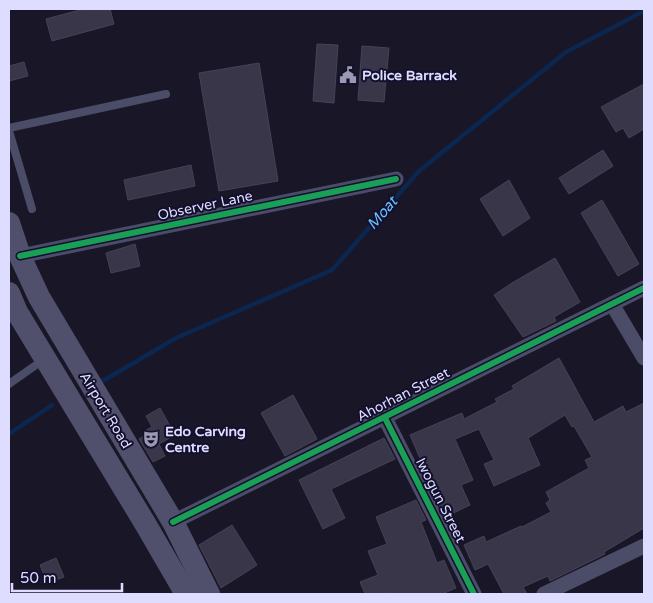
<svg xmlns="http://www.w3.org/2000/svg" width="653" height="603" viewBox="0 0 653 603" font-family="'Varela Round',sans-serif">
<style>
.lines{fill:none;stroke-linecap:round;stroke-linejoin:round}
.stream{stroke:#0b264f;stroke-width:4.5}
.building{fill:#383648;stroke:#454259}
.lane{stroke:#4b4c68;stroke-width:8}
.street{stroke:#4b4c68;stroke-width:15}
.secondary{stroke:#50506d;stroke-width:22}
.cycleway-casing{stroke:#13102e;stroke-width:9}
.cycleway{stroke:#1a9f57;stroke-width:6}
.labels{text-anchor:middle;stroke-width:4;stroke-linejoin:round;paint-order:stroke}
.poi-label{font-size:14px;font-weight:bold;fill:#dfddff;stroke:#13102e;text-anchor:start}
.street-label{font-size:14px;fill:#dfddff;stroke:#13102e}
.water-label{font-size:15px;font-style:italic;fill:#6bc2ff;stroke:#13102e}
</style>
<rect width="100%" height="100%" fill="#191727"/>
<g class="lines">
<g class="stream">
<path d="M 101,382 L 176,338 L 332,270 L 419,171 L 566,52 L 644,11"/>
<path d="M 9,434 L 52,405"/>
</g>
</g>
<g class="building">
<path d="M 84,9 L 110,9 L 114,24 L 52,41 L 46,19 Z"/>
<path d="M 317,44 L 338,45 L 334,103 L 313,101 Z"/>
<path d="M 362,46 L 389,48 L 384,102 L 358,100 Z"/>
<path d="M 24,62 L 28,76 L 9,81 L 9,66 Z"/>
<path d="M 259,63 L 278,181 L 219,191 L 199,73 Z"/>
<path d="M 644,84 L 644,129 L 629,138 L 623,128 L 616,132 L 601,107 Z"/>
<path d="M 603,150 L 613,166 L 569,194 L 559,178 Z"/>
<path d="M 191,165 L 195,186 L 128,200 L 124,180 Z"/>
<path d="M 509,180 L 530,218 L 503,236 L 480,199 Z"/>
<path d="M 602,200 L 639,264 L 618,276 L 581,213 Z"/>
<path d="M 135,244 L 140,266 L 111,273 L 106,253 Z"/>
<path d="M 555,258 L 580,302 L 554,317 L 556,321 L 523,337 L 494,295 L 512,283 Z"/>
<path d="M 559,358 L 594,422 L 623,406 L 626,412 L 644,403 L 644,528 L 604,552 L 605,554 L 550,581 L 548,576 L 523,587 L 527,594 L 504,594 L 488,564 L 475,570 L 464,545 L 484,536 L 486,542 L 521,526 L 522,527 L 551,512 L 546,503 L 550,500 L 546,492 L 589,468 L 585,460 L 592,457 L 574,426 L 572,427 L 565,415 L 528,438 L 540,465 L 494,486 L 484,464 L 494,460 L 479,429 L 455,439 L 473,480 L 461,485 L 470,505 L 445,517 L 433,492 L 434,491 L 410,435 L 462,413 L 464,419 L 497,402 L 495,399 L 514,389 L 512,386 Z"/>
<path d="M 293,395 L 317,439 L 285,456 L 261,413 Z"/>
<path d="M 160,408 L 175,435 L 159,444 L 165,456 L 153,462 L 139,439 L 147,434 L 145,431 L 152,427 L 146,416 Z"/>
<path d="M 384,438 L 395,459 L 331,489 L 345,518 L 323,529 L 299,480 Z"/>
<path d="M 416,500 L 426,520 L 421,522 L 437,563 L 444,560 L 456,588 L 442,594 L 392,594 L 389,592 L 384,594 L 365,594 L 360,582 L 378,575 L 368,551 L 387,544 L 376,517 Z"/>
<path d="M 232,525 L 257,565 L 221,588 L 199,545 Z"/>
<path d="M 56,558 L 64,577 L 47,583 L 40,565 Z"/>
</g>
<g class="lines">
<g class="lane">
<path d="M 9,128 L 166,94"/>
<path d="M 9,131 L 32,209"/>
<path d="M 9,384 L 43,360"/>
</g>
<g class="street">
<path d="M 20,256 L 396,179"/>
<path d="M 612,304 L 644,358"/>
<path d="M 385,418 L 474,594"/>
<path d="M 173,522 L 644,288"/>
<path d="M 544,594 L 644,546"/>
</g>
<g class="secondary">
<path d="M 9,223 L 20,256 L 39,297 L 173,522 L 209,594"/>
<path d="M 9,293 L 17,312 L 146,525 L 186,594"/>
</g>
<g class="cycleway-casing">
<g id="cycleway">
<path d="M 20,256 L 396,179"/>
<path d="M 385,418 L 474,594"/>
<path d="M 173,522 L 644,288"/>
</g>
</g>
<use href="#cycleway" class="cycleway"/>
</g>
<defs>
<g id="civic-bare" transform="scale(1.35)"><path d="M-.6-6.5H3V-4.5H.6V-3L4-1V1h2V6H-6V1h2V-1L-.6-3ZM-1.2 2.5V6h2.4V2.5Z" fill="#9a98b3" stroke="#13102e" stroke-width="2.5" paint-order="stroke"/></g>
<g id="theatre-bare" transform="scale(1.35)"><path d="M-5-5.5Q0-4 5-5.5V0Q5 5 0 6Q-5 5-5 0ZM-3.3-2.5H-1v1.5H-3.3ZM1-2.5H3.3v1.5H1ZM-2.8 1Q0 5.5 2.8 1Z" fill="#9a98b3" stroke="#13102e" stroke-width="2.5" paint-order="stroke"/></g>
</defs>
<g fill-rule="evenodd">
<use href="#civic-bare" x="348" y="75"/>
<use href="#theatre-bare" x="151" y="439"/>
</g>
<g class="labels">
<g class="poi-label">
<text x="362" y="80">Police Barrack</text>
<text x="165" y="436">Edo Carving<tspan x="165" dy="16">Centre</tspan></text>
</g>
<g class="street-label">
<text transform="translate(205 205) rotate(-12)" y="5">Observer Lane</text>
<text transform="translate(403 394) rotate(-27)" y="5">Ahorhan Street</text>
<text transform="translate(106 410) rotate(59)" y="5">Airport Road</text>
<text transform="translate(441 500) rotate(63)" y="5">Iwogun Street</text>
</g>
<g class="water-label">
<text transform="translate(382 213) rotate(-49)" y="5">Moat</text>
</g>
</g>
<rect width="653" height="603" fill="none" stroke="#dfddff" stroke-width="20"/>
<path d="M12 583v8h110v-8" fill="none" stroke="#dfddff" stroke-width="2.5"/>
<text x="20" y="583" font-size="15" fill="#dfddff" stroke="#13102e" stroke-width="4" paint-order="stroke">50 m</text>
</svg>
